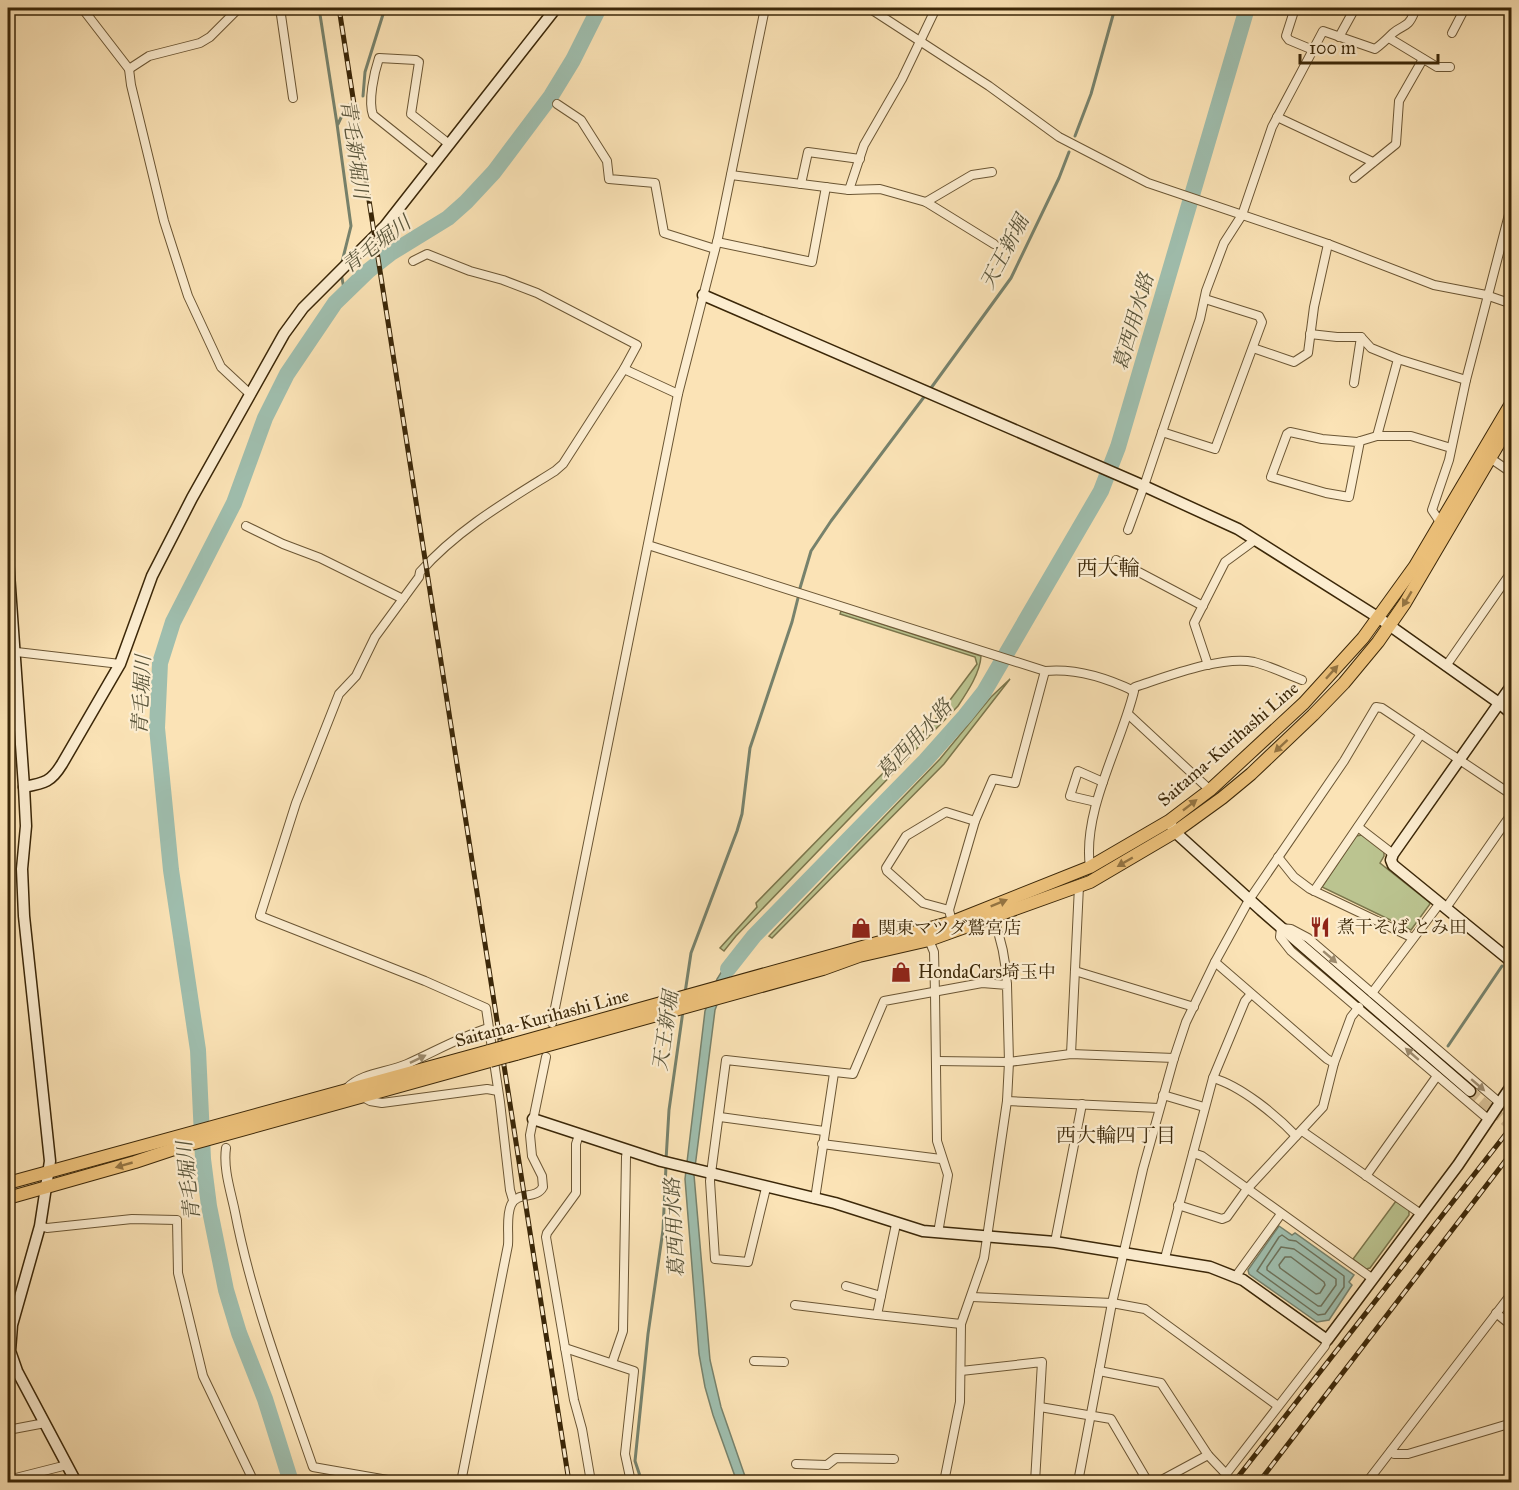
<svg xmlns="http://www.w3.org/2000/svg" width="1519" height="1490" viewBox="0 0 1519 1490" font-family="'IM FELL Great Primer','Noto Serif JP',serif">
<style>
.green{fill:#bbc490;stroke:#7b764c;stroke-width:1.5}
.water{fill:#9fbeae;stroke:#77826c;stroke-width:1.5}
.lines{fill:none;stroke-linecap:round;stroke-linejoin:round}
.shore{stroke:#6d725b;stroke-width:1.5}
.stream{stroke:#77826c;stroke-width:3}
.river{stroke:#9fbeae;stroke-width:16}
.secondary-tunnel{stroke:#d5bd93;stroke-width:10;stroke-dasharray:10 5;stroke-linecap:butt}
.street-casing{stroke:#6b5634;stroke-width:10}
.secondary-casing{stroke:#3b2708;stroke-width:13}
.primary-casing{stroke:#3b2708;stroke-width:14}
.street{stroke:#fcedd0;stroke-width:8}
.secondary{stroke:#fcedd0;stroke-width:10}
.primary{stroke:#eec27b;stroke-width:12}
.rail-casing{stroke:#3b2708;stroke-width:5}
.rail{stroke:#fcedd0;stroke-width:3;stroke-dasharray:9;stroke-linecap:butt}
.primary-bridge-casing{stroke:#3b2708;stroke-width:14;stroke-linecap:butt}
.primary-bridge{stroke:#eec27b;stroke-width:12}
.oneway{fill:#947442}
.oneway2{fill:#9c8a6c}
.labels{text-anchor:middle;stroke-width:4.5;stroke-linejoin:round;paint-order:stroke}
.street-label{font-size:18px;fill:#3b2708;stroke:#fcedd0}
.poi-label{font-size:18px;fill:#3b2708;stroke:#fcedd0;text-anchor:start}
.water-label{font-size:20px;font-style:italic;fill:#59543a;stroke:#fcedd0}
.neighbourhood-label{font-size:20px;fill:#3b2708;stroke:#fcedd0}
.quarter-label{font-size:21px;fill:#3b2708;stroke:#fcedd0}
</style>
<rect width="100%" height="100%" fill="#fbe3b6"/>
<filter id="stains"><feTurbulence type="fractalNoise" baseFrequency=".00333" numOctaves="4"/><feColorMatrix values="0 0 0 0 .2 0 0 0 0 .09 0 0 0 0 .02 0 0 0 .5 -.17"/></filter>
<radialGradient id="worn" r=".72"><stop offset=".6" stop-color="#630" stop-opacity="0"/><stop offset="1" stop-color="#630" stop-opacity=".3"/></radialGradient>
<g class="green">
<path d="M 841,611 L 981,656 C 980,673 968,691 958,706 L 736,936 L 724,951 L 720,948 L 757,907 L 756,903 L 935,720 L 977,664 L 975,657 L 840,614 Z"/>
<path d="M 1010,679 L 944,764 L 772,938 L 769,936 L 940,759 L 991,697 Z"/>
<path d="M 1362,835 L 1384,851 L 1384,856 L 1380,863 L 1429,902 L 1430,904 L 1411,930 L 1322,887 L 1356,836 Z"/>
<path d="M 1396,1201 L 1409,1210 L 1409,1215 L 1370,1268 L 1366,1269 L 1353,1259 Z"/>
</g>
<g class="water">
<path d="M 737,947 L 744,955 L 726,981 L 715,1010 L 694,1175 L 710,1360 L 721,1407 L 747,1482 L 737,1482 L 713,1415 L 705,1387 L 699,1354 L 685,1179 L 705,1011 L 717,979 Z"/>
<path d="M 1279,1226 L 1292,1235 L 1295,1233 L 1354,1275 L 1349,1282 L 1352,1285 L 1329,1320 L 1317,1322 L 1249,1274 L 1248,1270 Z"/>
</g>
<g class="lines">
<g class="shore">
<path d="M 1282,1235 L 1289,1240 L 1296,1241 L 1344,1276 L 1344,1287 L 1325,1314 L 1318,1315 L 1257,1271 L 1279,1237 Z"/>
<path d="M 1281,1247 L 1294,1249 L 1336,1279 L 1336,1285 L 1321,1306 L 1318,1306 L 1267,1270 L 1267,1267 Z"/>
<path d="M 1285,1257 L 1291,1257 L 1324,1282 L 1325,1285 L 1320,1293 L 1316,1294 L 1280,1268 L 1279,1265 Z"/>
</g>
<g class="stream">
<path d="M 319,8 L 337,124 L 351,226 L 341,266"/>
<path d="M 363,96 L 365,72 L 385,8"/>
<path d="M 338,124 L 346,107 L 349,105"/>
<path d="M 1075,136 L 1091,94 L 1115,8"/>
<path d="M 341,273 L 345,294"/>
<path d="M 931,388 L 1011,278 L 1059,178 L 1069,152"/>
<path d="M 800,588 L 811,551 L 831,521 L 924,397"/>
<path d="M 685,993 L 691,953 L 737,831 L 742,814 L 750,748 L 792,622 L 798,598"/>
<path d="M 1448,1046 L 1502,966"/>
<path d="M 666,1160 L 669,1110 L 683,1011"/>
<path d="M 642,1482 L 635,1461 L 648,1334 L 663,1230 L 666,1166"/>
</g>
<g class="river">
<path d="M 728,969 L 754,936 L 925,761 L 965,716 L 984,692 L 1101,491 L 1118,447 L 1247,8"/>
<path d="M 291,1482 L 265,1399 L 239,1333 L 226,1290 L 209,1206 L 203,1159 L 198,1050 L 171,870 L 157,728 L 160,663 L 173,622 L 234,503 L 265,418 L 287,374 L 335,303 L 368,271 L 391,253 L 448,218 L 466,202 L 494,172 L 551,96 L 573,60 L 599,8"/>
</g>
<path class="secondary-tunnel" d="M 1470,1091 L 1512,1127"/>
<g class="street-casing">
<g id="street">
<path d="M 82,8 L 129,69 L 131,85 L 164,221 L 188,296 L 221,367 L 250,394"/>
<path d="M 280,8 L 293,98"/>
<path d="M 869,8 L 989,86 L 1059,137 L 1148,183 L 1328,244 L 1434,285 L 1486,295 L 1512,304"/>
<path d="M 1295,8 L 1286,36 L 1289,40 L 1313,50"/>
<path d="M 1452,33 L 1465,8"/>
<path d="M 1339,37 L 1355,8"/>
<path d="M 1389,38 L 1437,67 L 1450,67"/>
<path d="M 129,69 L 149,56 L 200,43 L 210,37 L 239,8"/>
<path d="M 557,104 L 581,120 L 607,161 L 609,179 L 655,183 L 664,233 L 715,249"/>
<path d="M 1277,117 L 1373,162"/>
<path d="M 433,163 L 373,115 C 368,101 374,73 379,58 L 416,60 L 419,62 L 411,114 L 449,144"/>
<path d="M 731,175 L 849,190 L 864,145 L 902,79 L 936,8"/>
<path d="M 1354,178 L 1396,144 L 1399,101 L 1423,59"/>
<path d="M 801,184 L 808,152 L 860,159"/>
<path d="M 849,190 L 880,189 L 926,202 L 994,244"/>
<path d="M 926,202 L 972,175 L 992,172"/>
<path d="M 717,242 L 812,262 L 826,187"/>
<path d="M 413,261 L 427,254 L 470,271 L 503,280 L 537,293 L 637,345 L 624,369 L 563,464 L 555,471 C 507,501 458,529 420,572 L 419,577 L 375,637 L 356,676 L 339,694 L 296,803 L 260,916 L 425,981 L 486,1008 L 500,1102 L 510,1190 L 513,1200"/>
<path d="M 1310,334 L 1337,337 L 1361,337 L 1371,348 L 1398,359 L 1466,380"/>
<path d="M 1253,348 L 1294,362 L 1308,353 L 1314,307 L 1328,244"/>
<path d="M 624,369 L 678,394"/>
<path d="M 1354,383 L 1361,337"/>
<path d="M 1162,432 L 1215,449 L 1262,322 L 1259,316 L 1205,299"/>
<path d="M 1377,436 L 1398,359"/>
<path d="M 1360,441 L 1349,497 L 1326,493 L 1271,477 L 1287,434 L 1290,432 L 1322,439 L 1357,442 L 1377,436 L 1411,436 L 1451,448"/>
<path d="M 1490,458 L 1512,473"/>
<path d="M 1440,522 L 1432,510 L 1449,460 L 1466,380 L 1512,203"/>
<path d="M 246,526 L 283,544 L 320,558 L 403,599"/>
<path d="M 1128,530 L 1144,486 L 1200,319 L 1206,291 L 1224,243 L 1242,215 L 1272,127 L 1323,31 L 1375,49 C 1382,44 1387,39 1393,33 C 1404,24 1408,28 1414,13 L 1402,8"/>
<path d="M 648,545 L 1045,671 C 1075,668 1107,678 1134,691 C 1121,745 1082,811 1090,867"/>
<path d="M 1116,560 L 1203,606"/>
<path d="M 8,651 L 120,664"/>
<path d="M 1208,665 L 1194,623 L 1225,562 L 1255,540"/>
<path d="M 1446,666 L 1512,571"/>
<path d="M 1131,690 L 1135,687 C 1166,677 1222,655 1254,662 C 1270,666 1286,674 1302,680"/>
<path d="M 1128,714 L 1210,790"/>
<path d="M 1096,802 L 1070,796 L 1078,771 L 1103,782"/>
<path d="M 1358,827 L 1393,854"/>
<path d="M 1278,857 L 1294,877 L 1310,889 L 1413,938"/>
<path d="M 1314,891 L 1421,734"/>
<path d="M 1446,908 L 1512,813"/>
<path d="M 949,910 L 923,903 L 887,871 L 886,868 L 906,836 L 946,812 L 975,821"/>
<path d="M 993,918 C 1002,940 1006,961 1007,985"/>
<path d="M 952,922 L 949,910 L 975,821 L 993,779 L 1015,783 L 1045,671"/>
<path d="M 929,940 L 934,952 L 935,993 L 937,1141 L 948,1175 L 938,1233"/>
<path d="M 1215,962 L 1327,1059 L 1334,1063"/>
<path d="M 1075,971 L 1194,1007"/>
<path d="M 1372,993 L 1440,903"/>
<path d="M 552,1023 L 678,394 L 718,238 L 765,8"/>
<path d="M 1071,1054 L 1079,886"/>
<path d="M 937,1061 L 1009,1062 L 1071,1054 L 1174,1058"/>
<path d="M 1213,1078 C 1241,1086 1276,1115 1296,1136"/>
<path d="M 347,1088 C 363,1072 387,1073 407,1064 C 434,1052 460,1037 488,1028"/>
<path d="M 1163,1095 L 1204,1107"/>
<path d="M 361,1096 L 370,1101 L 382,1103 L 487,1089 L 498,1091"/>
<path d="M 1007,1101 L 1159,1108"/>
<path d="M 720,1117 L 824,1131"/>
<path d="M 1488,1119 L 1291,951 L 1280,937 L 1281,928 L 1291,929 L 1308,938 L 1500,1103"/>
<path d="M 1302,1131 L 1421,1214"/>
<path d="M 579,1135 L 576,1144 L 576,1193 L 547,1233 L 546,1237 L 574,1400 L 582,1429 L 591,1482"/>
<path d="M 822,1144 L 941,1159"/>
<path d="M 226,1148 C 223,1169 231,1192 235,1212 C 252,1300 284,1383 313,1467 L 399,1482"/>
<path d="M 1193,1153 L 1202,1156 L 1373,1279"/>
<path d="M 1366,1176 L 1437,1076"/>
<path d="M 766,1188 L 748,1262 L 715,1259 L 710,1181 L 726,1060 L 853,1074 L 884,1001 L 982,983 L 1007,985 L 1009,1062 L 1007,1101 L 984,1258 L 961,1324 L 960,1402 L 944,1482"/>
<path d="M 815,1199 L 834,1073"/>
<path d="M 1178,1205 L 1222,1219 L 1227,1217 L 1247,1189 L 1323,1107 L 1334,1063 L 1351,1017 L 1359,1007"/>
<path d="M 896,1224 L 877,1315 L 961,1324"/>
<path d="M 40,1226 L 47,1228 L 132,1219 L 177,1220 L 178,1273 L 203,1376 L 254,1482"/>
<path d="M 1055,1242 L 1082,1104"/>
<path d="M 1165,1258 L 1213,1078 L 1245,1001 L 1251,994"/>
<path d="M 1236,1276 L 1281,1214"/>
<path d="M 846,1286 L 881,1296"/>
<path d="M 972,1297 L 1112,1303 L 1145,1309 L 1278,1406"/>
<path d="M 795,1305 L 877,1315"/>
<path d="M 1496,1313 L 1512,1326"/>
<path d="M 565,1348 L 634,1371 L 625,1454 L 631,1482"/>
<path d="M 754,1361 L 784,1362"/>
<path d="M 612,1363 L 623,1331 L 626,1157 L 627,1151"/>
<path d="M 961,1371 L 1042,1362 L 1035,1482"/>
<path d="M 1099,1371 L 1161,1383 L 1208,1455 L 1226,1474 L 1325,1346 L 1327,1340"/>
<path d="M 8,1372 L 17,1371"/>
<path d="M 1040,1407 L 1111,1419 L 1148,1482"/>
<path d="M 8,1430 L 45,1423"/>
<path d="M 1391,1451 L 1394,1454 L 1408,1454 L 1512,1423"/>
<path d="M 796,1464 L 827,1465 L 836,1458 L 894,1459"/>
<path d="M 8,1480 L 67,1465"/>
<path d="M 461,1482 L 508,1245 C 509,1233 506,1216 511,1205 C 517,1191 536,1200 543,1187 L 542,1176 L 532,1156 L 530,1135 L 546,1057"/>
<path d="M 1078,1482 L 1112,1303 L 1143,1169 L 1174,1058 L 1186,1022 L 1215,962 L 1249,900 L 1344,761 L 1376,707 L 1382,708 L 1512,795"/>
<path d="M 1158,1482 L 1208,1455"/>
<path d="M 1367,1482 L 1512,1293"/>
</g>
</g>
<g class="secondary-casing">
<g id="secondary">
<path d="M 703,295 L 1144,486 L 1238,529 L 1379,618 L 1499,703 L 1512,714"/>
<path d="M 8,559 L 24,787 L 26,826 L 22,869 L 24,916 L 50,1161 L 40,1226 L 12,1325 L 10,1351 L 17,1371 L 76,1482"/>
<path d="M 1512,685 L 1393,854 L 1391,860 L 1393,865 L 1512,962"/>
<path d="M 24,787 C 45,783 51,782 62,764 L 120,664 L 152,576 L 192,498 L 284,334 L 303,308 L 385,226 L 556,8"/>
<path d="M 1169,821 L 1175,832 L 1261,910 L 1470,1091"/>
<path d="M 533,1119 L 661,1161 L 835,1203 L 923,1231 L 1055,1242 L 1210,1267 L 1243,1280 L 1327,1340 L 1458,1165 L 1512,1085"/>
</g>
</g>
<g class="primary-casing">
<g id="primary">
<path d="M 514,1044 L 952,922 L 1090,867 L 1169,821 L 1210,790 L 1304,703 L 1363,638 L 1415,566 L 1512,402"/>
<path d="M 516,1054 L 823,969 L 859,956 L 929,940 L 1090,882 L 1175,832 L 1222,798 L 1251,774 L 1313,715 L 1344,683 L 1378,642 L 1405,603 L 1512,421"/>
<path d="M 8,1183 L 489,1051"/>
<path d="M 8,1198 L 135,1162 L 180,1147 L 490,1061"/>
</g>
</g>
<use href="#street" class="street"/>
<use href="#secondary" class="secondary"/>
<use href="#primary" class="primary"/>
<g class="rail-casing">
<g id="rail">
<path d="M 339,8 L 569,1482"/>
<path d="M 1234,1482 L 1512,1126"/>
<path d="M 1259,1482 L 1512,1152"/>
</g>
</g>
<use href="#rail" class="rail"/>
<g class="primary-bridge-casing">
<g id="primary-bridge">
<path d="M 489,1051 L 514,1044"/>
<path d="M 490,1061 L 516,1054"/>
</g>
</g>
<use href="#primary-bridge" class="primary-bridge"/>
</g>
<defs><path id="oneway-solid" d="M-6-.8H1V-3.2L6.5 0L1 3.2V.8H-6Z" transform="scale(1.5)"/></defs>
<g class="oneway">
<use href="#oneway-solid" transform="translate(1407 599) rotate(121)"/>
<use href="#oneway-solid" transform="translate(1332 672) rotate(-48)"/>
<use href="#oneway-solid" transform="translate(1281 746) rotate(137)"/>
<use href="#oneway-solid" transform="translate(1190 805) rotate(-38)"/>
<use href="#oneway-solid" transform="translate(1125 862) rotate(150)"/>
<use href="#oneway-solid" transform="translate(999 903) rotate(-22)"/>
<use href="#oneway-solid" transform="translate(124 1165) rotate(164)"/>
</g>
<g class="oneway2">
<use href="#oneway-solid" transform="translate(1330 957) rotate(41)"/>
<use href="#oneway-solid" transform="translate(1412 1054) rotate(-139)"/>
<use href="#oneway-solid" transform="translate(418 1059) rotate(-26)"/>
<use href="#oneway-solid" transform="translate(1478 1085) rotate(41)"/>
</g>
<defs>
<g id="restaurant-bare" transform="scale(1.62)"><path d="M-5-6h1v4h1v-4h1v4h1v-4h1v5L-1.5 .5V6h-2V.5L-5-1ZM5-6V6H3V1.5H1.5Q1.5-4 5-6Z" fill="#8f2418" stroke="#fcedd0" stroke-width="2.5" paint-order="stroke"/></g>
<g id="shop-bare" transform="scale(1.62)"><path d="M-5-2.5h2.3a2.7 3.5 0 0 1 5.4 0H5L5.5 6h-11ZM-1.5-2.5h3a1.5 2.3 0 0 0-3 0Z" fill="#8f2418" stroke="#fcedd0" stroke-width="2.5" paint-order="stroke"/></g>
</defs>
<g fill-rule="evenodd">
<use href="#restaurant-bare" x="1320" y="927"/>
<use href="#shop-bare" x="861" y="928"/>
<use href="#shop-bare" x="901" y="972"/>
</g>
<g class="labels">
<g class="street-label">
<text transform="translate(1228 744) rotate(-41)" y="6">Saitama-Kurihashi Line</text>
<text transform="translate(542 1018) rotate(-15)" y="6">Saitama-Kurihashi Line</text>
</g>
<g class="poi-label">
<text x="1337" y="933">煮干そば とみ田</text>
<text x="878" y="934">関東マツダ鷲宮店</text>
<text x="918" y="978">HondaCars埼玉中</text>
</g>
<g class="water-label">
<text transform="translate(355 149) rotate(82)" y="7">青毛新堀川</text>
<text transform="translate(376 244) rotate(-37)" y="7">青毛堀川</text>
<text transform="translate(1004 252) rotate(-62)" y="7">天王新堀</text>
<text transform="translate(1133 322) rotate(-74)" y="7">葛西用水路</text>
<text transform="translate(141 695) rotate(-87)" y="7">青毛堀川</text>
<text transform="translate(914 739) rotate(-47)" y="7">葛西用水路</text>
<text transform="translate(665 1031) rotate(-82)" y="7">天王新堀</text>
<text transform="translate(188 1181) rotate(-96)" y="7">青毛堀川</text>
<text transform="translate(674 1228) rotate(-93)" y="7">葛西用水路</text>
</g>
<g class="neighbourhood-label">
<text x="1116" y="1142">西大輪四丁目</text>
</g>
<g class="quarter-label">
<text x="1108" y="575">西大輪</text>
</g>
</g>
<rect width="1519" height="1490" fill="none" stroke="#fbe3b6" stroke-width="30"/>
<rect x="9" y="9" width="1501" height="1472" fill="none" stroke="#3b2708" stroke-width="3"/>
<rect x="15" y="15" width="1489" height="1460" fill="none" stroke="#3b2708" stroke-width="1.5"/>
<path d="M1300 54v9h138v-9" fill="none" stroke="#3b2708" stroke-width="3"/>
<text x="1309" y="54" font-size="18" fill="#3b2708" stroke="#fcedd0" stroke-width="4.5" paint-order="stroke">100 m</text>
<rect width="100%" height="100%" filter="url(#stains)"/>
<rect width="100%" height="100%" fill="url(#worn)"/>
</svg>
